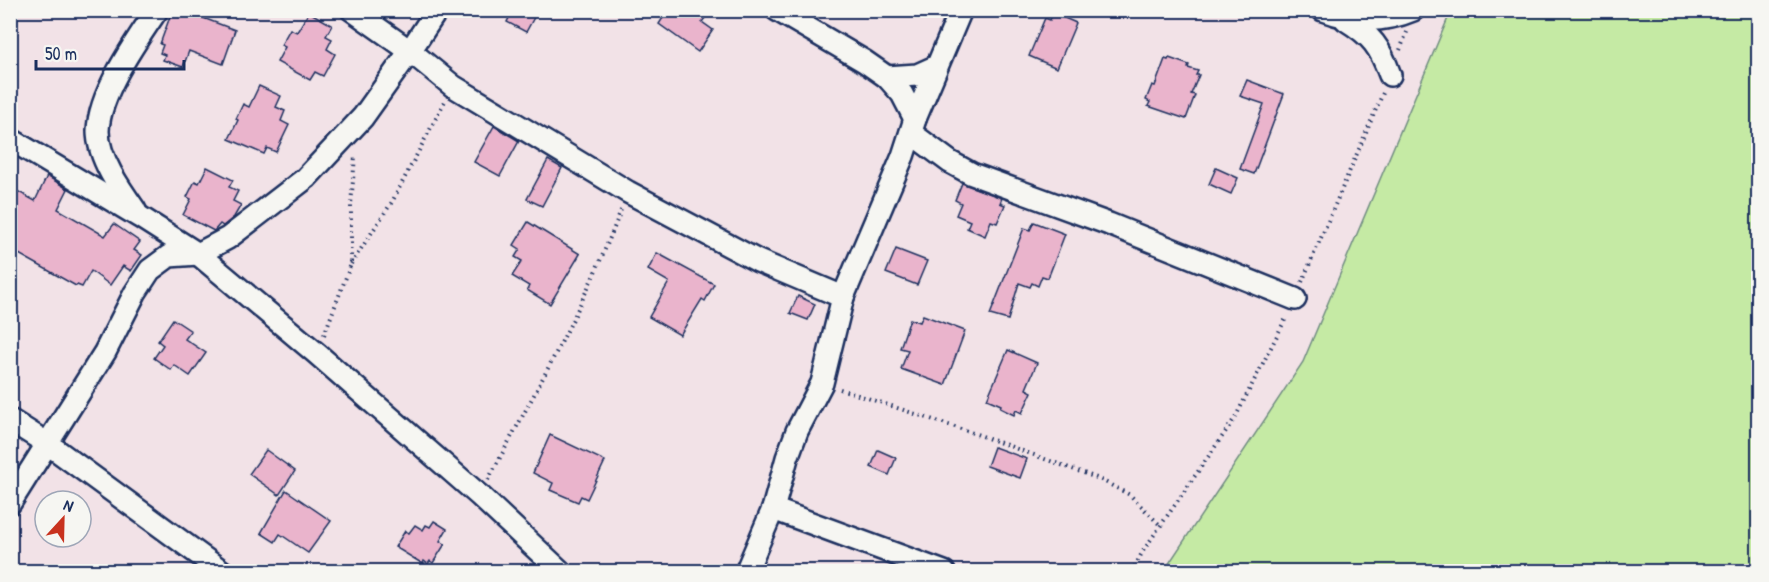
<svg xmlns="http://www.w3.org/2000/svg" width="1769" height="582" viewBox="0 0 1769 582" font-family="'Patrick Hand',sans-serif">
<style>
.green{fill:#c5eaa4;stroke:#708c81;stroke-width:1.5}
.building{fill:#eab4cc;stroke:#1b2f5e;stroke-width:1.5}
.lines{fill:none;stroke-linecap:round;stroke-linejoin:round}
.street-casing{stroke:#1b2f5e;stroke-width:26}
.path{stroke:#1b2f5e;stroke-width:4;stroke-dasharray:1.5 4.5;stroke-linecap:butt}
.street{stroke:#f6f6f2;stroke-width:21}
</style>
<rect width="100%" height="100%" fill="#f2e2e7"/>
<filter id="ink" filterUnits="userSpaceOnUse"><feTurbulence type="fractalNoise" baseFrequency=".0167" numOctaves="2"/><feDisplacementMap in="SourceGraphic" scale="12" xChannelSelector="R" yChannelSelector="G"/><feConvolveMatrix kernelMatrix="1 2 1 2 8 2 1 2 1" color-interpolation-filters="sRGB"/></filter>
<g filter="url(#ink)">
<path class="green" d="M 1451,11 L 1758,11 L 1758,571 L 1164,571 L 1303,362 Z"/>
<g class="building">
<path d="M 182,10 L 235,30 L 223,64 L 189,51 L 183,67 L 163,60 L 165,55 L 160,53 L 163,45 L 160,44 L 171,14 L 180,17 Z"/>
<path d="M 513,10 L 538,10 L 526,32 L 507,22 Z"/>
<path d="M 668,10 L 711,10 L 702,22 L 713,30 L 698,52 L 659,24 Z"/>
<path d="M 309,12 L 332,25 L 326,36 L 332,39 L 327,49 L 335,54 L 323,76 L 315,72 L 310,80 L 277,62 L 285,47 L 281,45 L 290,29 L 297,32 Z"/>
<path d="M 1053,13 L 1076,23 L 1057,68 L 1029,56 L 1045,18 L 1050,20 Z"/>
<path d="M 1169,58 L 1189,65 L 1188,68 L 1198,71 L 1196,75 L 1199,75 L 1191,94 L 1195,95 L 1186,119 L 1148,106 L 1150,102 L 1146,100 L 1152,85 L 1155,86 L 1165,59 L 1168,60 Z"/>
<path d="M 1247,80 L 1284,94 L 1254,174 L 1240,169 L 1264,104 L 1240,96 Z"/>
<path d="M 259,86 L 281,96 L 276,107 L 285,111 L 281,121 L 289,125 L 276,152 L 267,148 L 264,154 L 229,139 L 238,120 L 236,119 L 243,104 L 249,107 Z"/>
<path d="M 494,126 L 519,141 L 500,176 L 474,162 Z"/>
<path d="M 548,160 L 562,168 L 542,206 L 527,199 Z"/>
<path d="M 207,167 L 233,180 L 229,187 L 238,191 L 233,201 L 241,205 L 234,217 L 223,226 L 220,224 L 214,231 L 183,215 L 191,199 L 187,197 L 195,181 L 199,183 Z"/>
<path d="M 1216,168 L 1238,178 L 1231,194 L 1209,184 Z"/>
<path d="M 47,176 L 68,189 L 58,209 L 105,236 L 114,224 L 140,242 L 134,250 L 142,255 L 131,271 L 123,266 L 110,285 L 91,271 L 82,287 L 77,285 L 76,286 L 10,249 L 10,187 L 35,201 Z"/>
<path d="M 962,183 L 1002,198 L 1000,203 L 1005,205 L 997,223 L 991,221 L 985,236 L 967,228 L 970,221 L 956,215 L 961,203 L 955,200 Z"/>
<path d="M 528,222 L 580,254 L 550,304 L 527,290 L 529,286 L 512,276 L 522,261 L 515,257 L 520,249 L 514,245 Z"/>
<path d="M 1034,222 L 1065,234 L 1048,278 L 1042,276 L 1038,286 L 1032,283 L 1030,287 L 1019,283 L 1008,320 L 990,315 L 1024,228 L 1030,230 Z"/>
<path d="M 896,249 L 927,261 L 917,285 L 886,273 Z"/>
<path d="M 657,253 L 714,284 L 705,301 L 702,299 L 680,335 L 649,317 L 669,282 L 648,270 Z"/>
<path d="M 798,296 L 815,304 L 808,320 L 790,313 Z"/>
<path d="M 923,315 L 965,331 L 945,385 L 901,369 L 908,350 L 900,348 L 910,319 L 920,322 Z"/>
<path d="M 173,319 L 191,331 L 185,339 L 206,353 L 190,376 L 174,365 L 171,370 L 154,358 L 163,345 L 158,341 Z"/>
<path d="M 1008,350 L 1037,363 L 1026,389 L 1032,392 L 1022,413 L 1016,410 L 1014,415 L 1000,408 L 1001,405 L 987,399 Z"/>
<path d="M 550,435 L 605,461 L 587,499 L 581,496 L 578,502 L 550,490 L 553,483 L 533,473 Z"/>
<path d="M 994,447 L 1027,459 L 1020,478 L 987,466 Z"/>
<path d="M 266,450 L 295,471 L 279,495 L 249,474 Z"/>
<path d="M 878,450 L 896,458 L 889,475 L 871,467 Z"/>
<path d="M 286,490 L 331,521 L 308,553 L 280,534 L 275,542 L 261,533 Z"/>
<path d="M 434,521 L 447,529 L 440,541 L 445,544 L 433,563 L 430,561 L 428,564 L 424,561 L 423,564 L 395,547 L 405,531 L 409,533 L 415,525 L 423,530 L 426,525 L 430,527 Z"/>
</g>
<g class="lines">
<g class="street-casing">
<g id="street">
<path d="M 352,10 L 410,51 L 453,86 L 628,192 L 758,261 L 843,297"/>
<path d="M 777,10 L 864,61 L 887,77 L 902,94 L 915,119"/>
<path d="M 1323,10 C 1355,22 1382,23 1413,10"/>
<path d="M 1346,20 C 1372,36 1380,47 1390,75"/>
<path d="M 887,77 L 917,75 L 937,66"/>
<path d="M 911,133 L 950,162 L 972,174 L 1109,224 L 1295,299"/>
<path d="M 10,139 L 140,217 L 198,254 L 316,353 L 480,496 L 561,572"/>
<path d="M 135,210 C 120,189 98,158 98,131 C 99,93 136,41 157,10"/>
<path d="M 10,420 L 48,444 L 223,572"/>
<path d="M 10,503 L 105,352 L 135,293 L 150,270 L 169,256 L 198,254 L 228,238 L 306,178 L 363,117 L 410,51 L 437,10"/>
<path d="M 773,509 L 944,572"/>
<path d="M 746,572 L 773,509 L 787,458 L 797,431 L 822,383 L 843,297 L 903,156 L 915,119 L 961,10"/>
</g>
</g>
<g class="path">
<path d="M 1400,50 L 1407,32"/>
<path d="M 351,264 L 392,202 L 445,101"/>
<path d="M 1302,282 L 1383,93"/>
<path d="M 324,335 L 351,264 L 351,205 L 355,156"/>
<path d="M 840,389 L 979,435 L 1097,478 L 1130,495 L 1162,527"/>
<path d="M 488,480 C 536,391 585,304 621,210"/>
<path d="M 10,550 L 18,572"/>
<path d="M 1132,572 L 1143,551 L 1235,418 L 1287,316"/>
</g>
<use href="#street" class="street"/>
</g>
</g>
<rect width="1769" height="582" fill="none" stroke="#f6f6f2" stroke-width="36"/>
<rect x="18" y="18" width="1733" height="546" fill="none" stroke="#1b2f5e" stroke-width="2" filter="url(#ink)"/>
<g transform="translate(63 519) rotate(22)"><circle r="28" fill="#f6f6f2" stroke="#9ea6b7" stroke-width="1.5"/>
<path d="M0-4.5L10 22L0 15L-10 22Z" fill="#c8321e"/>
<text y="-9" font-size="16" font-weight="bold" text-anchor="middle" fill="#1b2f5e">N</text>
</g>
<path d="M36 60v9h148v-9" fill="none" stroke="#1b2f5e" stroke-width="3"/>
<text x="45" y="60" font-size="18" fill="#1b2f5e" stroke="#f6f6f2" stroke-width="4.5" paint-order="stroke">50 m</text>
</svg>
